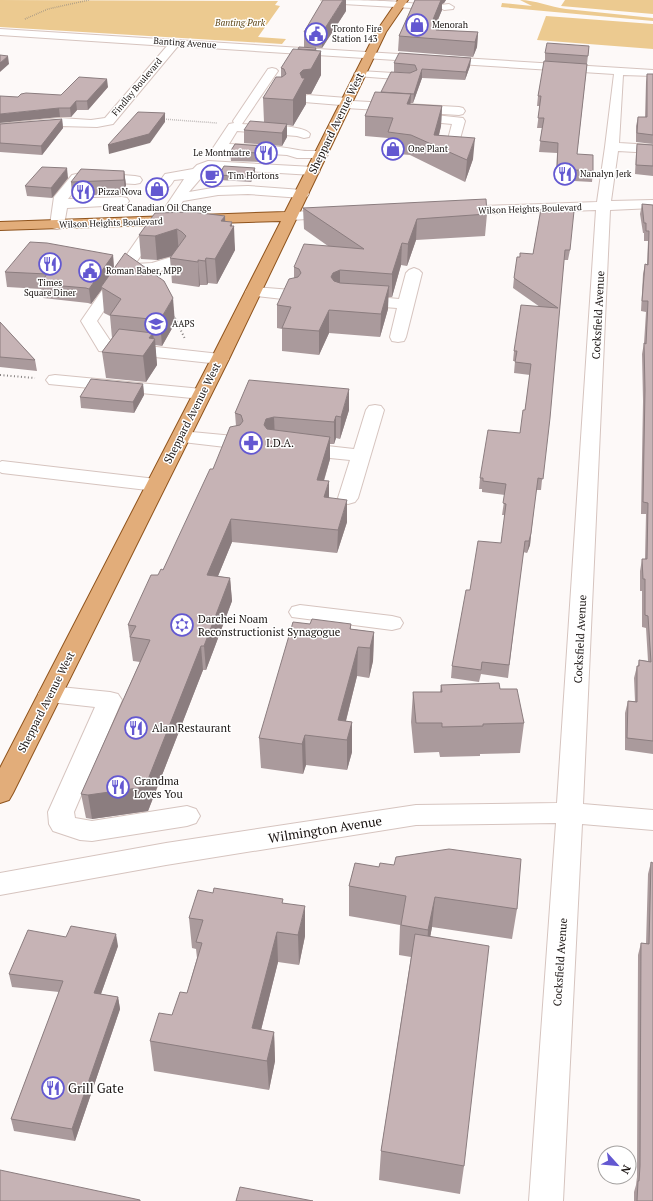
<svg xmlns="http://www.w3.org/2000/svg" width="653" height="1201" viewBox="0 0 653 1201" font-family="'PT Serif',serif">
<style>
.green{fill:#ecca90}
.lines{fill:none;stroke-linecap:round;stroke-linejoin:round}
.minor-tunnel{stroke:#dbd6d5;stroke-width:14;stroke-dasharray:14 8;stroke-linecap:butt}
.minor-casing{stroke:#d6c4bf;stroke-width:2}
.major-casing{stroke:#8f531c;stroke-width:2}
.path-far1{stroke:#847f7e;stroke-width:1.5;stroke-dasharray:0.5 1.5;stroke-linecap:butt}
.path{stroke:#847f7e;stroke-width:2;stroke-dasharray:1 2.5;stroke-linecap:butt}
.minor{fill:#fff;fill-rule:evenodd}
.major{fill:#e2ad7a;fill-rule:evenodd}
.wall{fill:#aa9a9c}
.shaded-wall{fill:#8b7d7f}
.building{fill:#c6b3b5;stroke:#8b7d7f}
.labels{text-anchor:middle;stroke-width:3;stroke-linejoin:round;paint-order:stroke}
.far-park-label{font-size:9px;font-style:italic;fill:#5d4516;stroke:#fff}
.far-poi-label{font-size:9px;fill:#181210;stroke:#fff;text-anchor:start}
.far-street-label{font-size:9px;fill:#181210;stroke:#fff}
.street-label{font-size:11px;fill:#181210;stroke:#fff}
.poi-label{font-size:11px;fill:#181210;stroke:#fff;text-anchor:start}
.near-street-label{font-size:13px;fill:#181210;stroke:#fff}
.near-poi-label{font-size:13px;fill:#181210;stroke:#fff;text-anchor:start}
</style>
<rect width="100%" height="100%" fill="#fdf9f8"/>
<g class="green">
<path d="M 0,0 L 278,1 L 275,5 L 280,6 L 258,37 L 286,39 L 282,44 L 0,27 Z"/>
<path d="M 520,0 C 535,0 550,7 566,9 L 653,18 L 653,21 L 501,7 L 502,3 L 532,6 Z"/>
<path d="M 565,0 L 653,0 L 653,14 L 561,6 Z"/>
<path d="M 546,16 L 653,24 L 653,49 L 537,40 Z"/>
</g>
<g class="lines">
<path class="minor-tunnel" d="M 157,194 L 164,185"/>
<g class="minor-casing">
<g id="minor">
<path d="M 321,0 C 335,0 411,0 417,5 L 412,8 L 326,3 Z"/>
<path d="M 449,4 L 454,7 L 453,9 L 444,10 L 439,7 L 440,5 Z"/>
<path d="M 0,29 L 653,70 L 653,76 L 623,75 L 619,143 L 653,145 L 653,153 L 618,151 L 611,201 L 653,200 L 653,208 L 610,210 L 583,804 L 653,810 L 653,830 L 582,824 L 563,1201 L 529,1201 L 556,823 L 416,825 L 166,865 L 0,895 L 0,873 L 166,843 L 416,805 L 557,803 L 596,210 L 456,215 L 451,214 L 449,211 L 451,208 L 456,207 L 597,202 L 605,147 L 614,74 L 178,46 L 113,124 L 97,127 L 60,126 L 0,132 L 0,124 L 60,118 L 91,120 L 105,118 L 167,46 L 0,35 Z"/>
<path d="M 272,68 L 276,69 L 278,71 L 242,124 C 255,125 304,124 310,134 L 309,137 L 304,138 L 297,136 L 237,131 L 229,144 C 252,145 275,145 298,150 C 307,152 316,150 326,152 L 328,155 L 326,158 L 297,158 L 287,155 L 224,151 L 223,154 L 213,154 L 211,151 L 229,124 L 234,123 L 233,121 L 268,69 Z"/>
<path d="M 360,71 L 410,74 L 414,75 L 416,77 L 414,79 L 410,80 L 356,76 L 354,74 L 356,72 Z"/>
<path d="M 308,95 L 347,98 L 352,101 L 459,107 L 463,108 L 465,111 L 463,114 L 459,115 L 346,108 L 341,105 L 304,102 L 302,99 L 304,96 Z"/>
<path d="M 435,115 L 463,118 L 465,121 L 458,146 L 448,146 L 447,143 L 452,124 L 431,122 L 429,119 L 431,116 Z"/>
<path d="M 208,161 L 313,167 L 318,168 L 320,171 L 318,174 L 313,175 L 214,169 L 207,171 L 189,192 L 218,187 L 248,186 L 302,190 L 307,191 L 309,194 L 307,197 L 302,198 L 248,194 L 218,195 L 183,201 L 176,212 L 152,240 L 135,264 L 152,263 L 178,255 L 183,257 L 186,260 L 183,263 L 158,272 L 129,273 L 97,321 L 111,342 L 220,354 L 226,355 L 229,359 L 226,363 L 220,364 L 99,351 L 81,321 L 141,234 L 166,206 L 184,179 L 174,180 C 170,187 167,190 159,188 L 157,185 L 165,174 L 193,169 L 197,165 Z"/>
<path d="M 85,172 L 135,176 L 140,177 L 142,180 L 140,183 L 135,184 L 82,181 L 68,199 L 122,197 L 127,198 L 129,201 L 127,204 L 122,205 L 67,208 L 64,225 L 62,228 L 57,229 L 52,228 L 50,225 L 54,197 L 72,175 Z"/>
<path d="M 334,210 L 339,211 L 341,214 L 339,217 L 291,220 L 286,219 L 284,216 L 286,213 L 291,212 Z"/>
<path d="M 414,268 L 419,270 L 422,273 L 406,337 L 404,341 L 398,342 L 392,341 L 390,337 L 397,308 L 358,305 L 352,303 L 350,300 L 352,297 L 358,295 L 399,299 L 406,273 L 409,270 Z"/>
<path d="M 253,287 L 292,290 L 298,292 L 300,295 L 298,298 L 292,300 L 247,295 L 245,292 L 247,289 Z"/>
<path d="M 55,375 L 202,389 L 208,390 L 211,394 L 208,398 L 202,399 L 49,384 L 46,380 L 49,376 Z"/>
<path d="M 375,405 L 381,406 L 384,410 L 358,498 L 355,502 L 348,504 L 341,502 L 338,498 L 350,460 L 300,455 L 293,453 L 290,449 L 293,445 L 300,443 L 354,449 L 366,410 L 369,406 Z"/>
<path d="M 181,431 L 234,436 L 241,438 L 243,442 L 241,446 L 234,448 L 174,441 L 172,437 L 174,433 Z"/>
<path d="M 2,461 L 156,479 L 163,481 L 166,485 L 163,489 L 156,491 L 2,473 L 0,472 L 0,462 Z"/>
<path d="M 300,605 L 392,616 L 400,618 L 403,623 L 400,628 L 392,630 L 292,617 L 289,612 L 292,607 Z"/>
<path d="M 50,686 L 110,692 L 118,694 L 122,700 L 74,812 L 75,818 L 92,821 L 187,806 L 196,809 L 200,816 L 196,823 L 187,826 L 92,841 L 80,840 L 53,831 L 49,824 L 48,812 L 95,707 L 50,702 L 42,700 L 38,694 L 42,688 Z"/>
</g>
</g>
<g class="major-casing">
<path id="major" d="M 398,0 L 408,0 L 386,32 L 229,359 L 13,793 L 9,800 L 0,803 L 0,768 L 211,359 L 281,221 L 0,230 L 0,222 L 285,212 L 376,32 Z"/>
</g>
<g class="path-far1">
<path d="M 25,19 L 48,9 L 89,0"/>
<path d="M 162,119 L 217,123"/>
<path d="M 173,315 L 175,319"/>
</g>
<g class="path">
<path d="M 175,318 L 185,339"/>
<path d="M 0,375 L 35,378"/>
</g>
<use href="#minor" class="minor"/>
<use href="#major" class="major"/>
</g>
<g class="wall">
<path d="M 415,0 L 446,0 L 444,3 L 442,4 L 442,10 L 437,22 L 439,22 L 439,30 L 478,32 L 477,47 L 473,57 L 398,51 L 399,36 Z"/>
<path d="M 346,11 L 322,48 L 304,47 L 304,32 Z"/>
<path d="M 589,46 L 577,154 L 593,171 L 592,182 L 556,180 L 557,153 L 539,152 L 542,128 L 537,128 L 540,106 L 537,106 L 538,96 L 545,61 L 545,53 Z"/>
<path d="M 316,48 L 321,75 L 311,94 L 306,94 L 306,104 L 293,126 L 287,125 L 287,137 L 282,146 L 244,143 L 244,130 L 264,122 L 263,98 L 281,77 L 281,68 L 298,49 Z"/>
<path d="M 471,58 L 470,66 L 465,80 L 422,78 L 413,103 L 410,103 L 410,104 L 442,106 L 441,126 L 439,135 L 473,159 L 465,182 L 410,155 L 387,153 L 388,138 L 365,136 L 365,116 L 381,92 L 408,73 L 394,72 L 394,63 Z"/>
<path d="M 647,74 L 653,74 L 653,144 L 636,142 L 636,126 L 638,117 L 645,117 L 646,82 Z"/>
<path d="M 108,87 L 88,110 L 77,110 L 71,117 L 60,117 L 18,97 L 61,95 Z"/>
<path d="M 62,119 L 63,128 L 42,155 L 0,152 L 0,124 Z"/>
<path d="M 235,144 L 276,147 L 277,156 L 264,156 L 261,162 L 231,161 L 230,152 Z"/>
<path d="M 637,144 L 653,145 L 653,176 L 635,174 L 636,154 Z"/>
<path d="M 124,171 L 126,185 L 125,194 L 72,196 L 71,182 Z"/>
<path d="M 255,173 L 251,182 L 219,180 L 219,175 Z"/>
<path d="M 68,178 L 52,198 L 27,196 L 25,186 Z"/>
<path d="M 642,204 L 653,205 L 653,754 L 625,750 L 625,713 L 628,701 L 635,701 L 634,678 L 637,666 L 638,666 L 639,660 L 648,661 L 646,628 L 642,627 L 642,591 L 640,591 L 640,571 L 642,559 L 645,559 L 646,514 L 641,514 L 643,401 L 642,354 L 644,343 L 646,312 L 641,311 L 643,274 L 645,264 L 647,264 L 648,241 L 644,241 L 644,233 L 643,233 L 640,214 Z"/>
<path d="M 303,208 L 487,214 L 485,236 L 416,240 L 407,266 L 401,265 L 392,297 L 388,297 L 388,309 L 380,337 L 329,333 L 319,355 L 282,351 L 282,329 L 277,328 L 277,305 L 294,278 L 294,267 L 328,246 L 304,229 Z"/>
<path d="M 541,209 L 570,250 L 568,260 L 564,260 L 541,490 L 536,490 L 530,545 L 527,553 L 523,552 L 508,678 L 481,674 L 479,682 L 451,678 L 452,666 L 470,590 L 501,543 L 505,515 L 502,515 L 505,495 L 482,492 L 482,489 L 479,489 L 480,478 L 520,433 L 525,410 L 530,375 L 514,373 L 515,361 L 513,361 L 514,351 L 540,307 L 513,288 L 514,278 L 520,257 L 533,254 Z"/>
<path d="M 225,216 L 225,221 L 232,226 L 235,250 L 217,284 L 208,283 L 207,285 L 200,285 L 199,287 L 172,283 L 170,258 L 172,256 L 157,260 L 141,259 L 139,235 Z"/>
<path d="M 113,255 L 114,269 L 175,323 L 162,346 L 155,345 L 157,365 L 146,382 L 106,378 L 102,352 L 112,338 L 110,316 L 104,313 L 102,289 L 91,304 L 88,303 L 43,298 L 41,289 L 7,287 L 5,272 Z"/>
<path d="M 0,322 L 35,360 L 37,371 L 0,367 Z"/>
<path d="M 143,384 L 144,395 L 134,413 L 81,408 L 80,397 Z"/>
<path d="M 349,410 L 340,439 L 336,438 L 334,444 L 330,444 L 330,459 L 324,481 L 329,498 L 347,522 L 337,553 L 232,542 L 218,576 L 230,578 L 232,601 L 206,670 L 203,670 L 148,811 L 92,819 L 86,818 L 81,794 L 140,662 L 133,661 L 128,625 L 163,570 L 213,469 L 236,426 L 235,413 Z"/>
<path d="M 310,624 L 351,624 L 351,629 L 374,632 L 373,661 L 369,678 L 357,676 L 346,721 L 352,722 L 352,752 L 347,770 L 306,765 L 303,774 L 261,768 L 259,738 Z"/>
<path d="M 441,685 L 500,689 L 524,723 L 520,753 L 480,754 L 480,756 L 440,757 L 439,752 L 414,753 L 411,722 L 413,692 L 440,692 Z"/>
<path d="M 651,862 L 653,1201 L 634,1201 L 634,1192 L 636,1185 L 637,1177 L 638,955 L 641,943 L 646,944 L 648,874 Z"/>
<path d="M 355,863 L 517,909 L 512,939 L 432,927 L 430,937 L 464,1166 L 460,1194 L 379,1180 L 381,1151 L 411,957 L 399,955 L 400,925 L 349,916 L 349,886 Z"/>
<path d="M 283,903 L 305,936 L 299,965 L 278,962 L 261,1030 L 274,1032 L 275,1061 L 269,1090 L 154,1071 L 150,1041 L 172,1015 L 187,993 L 197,958 L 196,949 L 192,948 L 189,918 Z"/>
<path d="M 118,946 L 101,994 L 118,997 L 120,1009 L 75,1141 L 14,1131 L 11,1119 L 59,992 L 12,987 L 9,974 Z"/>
</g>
<g class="shaded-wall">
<path d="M 343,0 L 346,0 L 346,11 L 322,48 L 322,33 Z"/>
<path d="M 438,0 L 446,0 L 444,3 L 442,4 L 442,10 L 431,36 L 432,22 Z"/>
<path d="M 439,22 L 438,37 L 436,30 Z"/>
<path d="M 478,32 L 477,47 L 473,57 L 475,42 Z"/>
<path d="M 321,51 L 321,75 L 311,94 L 306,94 L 306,104 L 293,126 L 293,100 L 300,73 Z"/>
<path d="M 8,56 L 9,64 L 0,72 L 0,63 Z"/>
<path d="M 471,58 L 470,66 L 465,80 L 466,72 Z"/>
<path d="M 422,69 L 422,78 L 413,103 L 414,94 Z"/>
<path d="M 107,79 L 108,87 L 88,110 L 87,101 Z"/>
<path d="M 411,94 L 410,113 L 407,104 Z"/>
<path d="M 76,101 L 77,110 L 71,117 L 70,108 Z"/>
<path d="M 442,106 L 441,126 L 436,146 L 434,135 Z"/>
<path d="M 59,108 L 60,117 L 0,123 L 0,114 Z"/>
<path d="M 165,113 L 165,122 L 150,143 L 109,154 L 108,145 Z"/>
<path d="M 62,119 L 63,128 L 42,155 L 41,146 Z"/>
<path d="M 287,124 L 287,137 L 282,146 L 282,133 Z"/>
<path d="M 475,138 L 473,159 L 465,182 L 467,160 Z"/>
<path d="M 264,147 L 264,156 L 261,162 L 260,153 Z"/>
<path d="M 67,168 L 68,178 L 52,198 L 51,188 Z"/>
<path d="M 255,168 L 255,173 L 251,182 L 250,177 Z"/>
<path d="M 124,171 L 126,185 L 125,194 L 124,180 Z"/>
<path d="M 225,216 L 226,239 L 232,222 L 232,228 L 234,226 L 235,250 L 217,284 L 215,259 L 221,221 Z"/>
<path d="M 417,219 L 416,240 L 407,266 L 408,244 Z"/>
<path d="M 177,229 L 179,254 L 157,260 L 155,236 Z"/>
<path d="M 402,243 L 401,265 L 392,297 L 392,274 Z"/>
<path d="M 113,255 L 114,270 L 101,287 L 102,289 L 91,304 L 89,289 Z"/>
<path d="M 206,258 L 208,283 L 207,285 L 205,261 Z"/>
<path d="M 198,260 L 200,285 L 199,287 L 198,262 Z"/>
<path d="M 340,270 L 340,293 L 331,277 L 333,273 Z"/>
<path d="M 389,286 L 388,309 L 380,337 L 381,314 Z"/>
<path d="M 173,298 L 175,323 L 162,346 L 160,320 Z"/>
<path d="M 329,310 L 329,333 L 319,355 L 319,331 Z"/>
<path d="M 153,333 L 154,340 L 155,339 L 157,365 L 146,382 L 143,356 L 149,338 Z"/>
<path d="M 143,384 L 144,395 L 134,413 L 133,402 Z"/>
<path d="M 349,389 L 349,410 L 340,439 L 341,417 Z"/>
<path d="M 336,416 L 336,438 L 334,444 L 334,422 Z"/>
<path d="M 274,417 L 275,439 L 267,441 L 264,425 L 266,419 Z"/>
<path d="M 330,437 L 330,459 L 317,503 L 317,480 Z"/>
<path d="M 329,481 L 329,504 L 324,497 Z"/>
<path d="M 347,500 L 347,522 L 337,553 L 338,530 Z"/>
<path d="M 231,519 L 232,542 L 209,598 L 207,575 Z"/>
<path d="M 531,533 L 530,545 L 527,553 L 529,541 Z"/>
<path d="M 230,578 L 232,601 L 206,670 L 204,646 Z"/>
<path d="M 374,632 L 373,661 L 369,678 L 370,648 Z"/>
<path d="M 201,646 L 203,670 L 148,811 L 92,819 L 88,795 Z"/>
<path d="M 358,647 L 357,676 L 341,740 L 338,720 Z"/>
<path d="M 352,722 L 352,752 L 347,770 L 347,740 Z"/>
<path d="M 305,735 L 306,765 L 303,774 L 302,744 Z"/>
<path d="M 435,897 L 432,927 L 426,960 L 428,930 Z"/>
<path d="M 305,906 L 305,936 L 299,965 L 298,935 Z"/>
<path d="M 277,932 L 278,962 L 254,1058 L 252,1028 Z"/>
<path d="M 116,934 L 118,946 L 97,1005 L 94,993 Z"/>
<path d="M 118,997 L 120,1009 L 75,1141 L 72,1129 Z"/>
<path d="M 274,1032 L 275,1061 L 269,1090 L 267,1061 Z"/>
</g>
<g class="building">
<path d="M 323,0 L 343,0 L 322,33 L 304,32 Z"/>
<path d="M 415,0 L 441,0 L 432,22 L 439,22 L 436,30 L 478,32 L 475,42 L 399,36 Z"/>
<path d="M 547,43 L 589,46 L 588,56 L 545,53 Z"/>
<path d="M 299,47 L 316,48 L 315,50 L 298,49 Z"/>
<path d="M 293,49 L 321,51 L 311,69 L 303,70 L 300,73 L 302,78 L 305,78 L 293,100 L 263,98 L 276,77 L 282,77 L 286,74 L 284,69 L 281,68 Z"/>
<path d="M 399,53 L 471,58 L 466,72 L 422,69 L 414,94 L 381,92 L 391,72 L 410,73 L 417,70 L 415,65 L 394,63 Z"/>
<path d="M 0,55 L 8,56 L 0,63 Z"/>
<path d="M 544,61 L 587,64 L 577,154 L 593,155 L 593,171 L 557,169 L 558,143 L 540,141 L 544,118 L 538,118 L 541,96 L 538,96 Z"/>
<path d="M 647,74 L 653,74 L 653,135 L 637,133 L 638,117 L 647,117 Z"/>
<path d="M 79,77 L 107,79 L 87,101 L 76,101 L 70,108 L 59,108 L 0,114 L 0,96 L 18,97 L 21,94 L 26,93 L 61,95 Z"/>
<path d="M 375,92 L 411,94 L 407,104 L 442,106 L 434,135 L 475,138 L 467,160 L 411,135 L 388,132 L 393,118 L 365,116 Z"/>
<path d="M 138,112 L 165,113 L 149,134 L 108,145 Z"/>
<path d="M 62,119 L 41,146 L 0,143 L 0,124 Z"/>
<path d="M 250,121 L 287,124 L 282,133 L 244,130 Z"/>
<path d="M 235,144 L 276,147 L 264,147 L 260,153 L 230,152 Z"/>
<path d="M 637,144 L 653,145 L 653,166 L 636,165 Z"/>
<path d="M 224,166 L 255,168 L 250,177 L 219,175 Z"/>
<path d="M 42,167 L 67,168 L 51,188 L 25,186 Z"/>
<path d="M 81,169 L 124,171 L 124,180 L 71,182 Z"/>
<path d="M 486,199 L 487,214 L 417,219 L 408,244 L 402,243 L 392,274 L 340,270 L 333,273 L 331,277 L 334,281 L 340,283 L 389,286 L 381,314 L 329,310 L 319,331 L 282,328 L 291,307 L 277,305 L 289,279 L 298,277 L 301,273 L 299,269 L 294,267 L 304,244 L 364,249 L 303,208 Z"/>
<path d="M 642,204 L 653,205 L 653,741 L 627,738 L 628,701 L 637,702 L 637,666 L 639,666 L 639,660 L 651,662 L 648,616 L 645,615 L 645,579 L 643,579 L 642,559 L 647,559 L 648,503 L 643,502 L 645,390 L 644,343 L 646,344 L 648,301 L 642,301 L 645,264 L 648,265 L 649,231 L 646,231 L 646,223 L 644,223 Z"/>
<path d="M 541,209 L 574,211 L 570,250 L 565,250 L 550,418 L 543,479 L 538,478 L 531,533 L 529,541 L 525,541 L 509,665 L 482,662 L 481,670 L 452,666 L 466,590 L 470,590 L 478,541 L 501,543 L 506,504 L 503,503 L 506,484 L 483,481 L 483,478 L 480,478 L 488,430 L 520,433 L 523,410 L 525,410 L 531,364 L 515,362 L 517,351 L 514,351 L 521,305 L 558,308 L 514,278 L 517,257 L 520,257 L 520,253 L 533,254 Z"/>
<path d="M 193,212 L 225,216 L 221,221 L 232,222 L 230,226 L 234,226 L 215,259 L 206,258 L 205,261 L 198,260 L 198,262 L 170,258 L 186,236 L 182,232 L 177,229 L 155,236 L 139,235 L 155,213 Z"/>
<path d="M 30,242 L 47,243 L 113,255 L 89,289 L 86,288 L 40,284 L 47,274 L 5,272 Z"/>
<path d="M 125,253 L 164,281 L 173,298 L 160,320 L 110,315 L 121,299 L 101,287 Z"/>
<path d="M 0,322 L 35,360 L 0,357 Z"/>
<path d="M 119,329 L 153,333 L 149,338 L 155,339 L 143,356 L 102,352 Z"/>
<path d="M 91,379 L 143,384 L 133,402 L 80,397 Z"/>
<path d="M 249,380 L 349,389 L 341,417 L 336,416 L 334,422 L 274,417 L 266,419 L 264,425 L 267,429 L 330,437 L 317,480 L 329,481 L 324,497 L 347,500 L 338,530 L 231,519 L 207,575 L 230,578 L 204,646 L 201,646 L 145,787 L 88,795 L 81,794 L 150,640 L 130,637 L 136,626 L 128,625 L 151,575 L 158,575 L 161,569 L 163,570 L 210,469 L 213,469 L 230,427 L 240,425 L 243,421 L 241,415 L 235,413 Z"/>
<path d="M 312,619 L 351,624 L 350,629 L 374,632 L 370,648 L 358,647 L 338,720 L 352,722 L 347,740 L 305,735 L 302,744 L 259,738 L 293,622 L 310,624 Z"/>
<path d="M 499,683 L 500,689 L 517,689 L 524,723 L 483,724 L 483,726 L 442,727 L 442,723 L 416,723 L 413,692 L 442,692 L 441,685 Z"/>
<path d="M 449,849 L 521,859 L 517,909 L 435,897 L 428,930 L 401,925 L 406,896 L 349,886 L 355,863 L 379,867 L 380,863 L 394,865 L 396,857 Z"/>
<path d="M 651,862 L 653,863 L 653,1201 L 637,1201 L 638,1181 L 639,1181 L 640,1166 L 641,943 L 649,944 Z"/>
<path d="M 214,888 L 283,899 L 282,903 L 305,906 L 298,935 L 277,932 L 252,1028 L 274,1032 L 267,1061 L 150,1041 L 159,1013 L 172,1015 L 180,992 L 187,993 L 202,943 L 196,942 L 203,920 L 189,918 L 198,890 L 213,893 Z"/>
<path d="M 71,926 L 116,934 L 94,993 L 118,997 L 72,1129 L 11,1119 L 63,981 L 9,974 L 28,930 L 66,937 Z"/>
<path d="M 415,934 L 489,946 L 464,1166 L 381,1151 Z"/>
<path d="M 0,1170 L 140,1200 L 140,1201 L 0,1201 Z"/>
<path d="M 240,1187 L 313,1201 L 236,1201 Z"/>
</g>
<defs>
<g id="shop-ring" transform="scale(1.15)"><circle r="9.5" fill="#fff" stroke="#6358d1" stroke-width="1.5"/><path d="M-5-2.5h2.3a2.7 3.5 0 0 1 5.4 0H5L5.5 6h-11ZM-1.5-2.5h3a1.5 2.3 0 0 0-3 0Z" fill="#6358d1"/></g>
<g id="civic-ring" transform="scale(1.15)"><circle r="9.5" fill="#fff" stroke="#6358d1" stroke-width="1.5"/><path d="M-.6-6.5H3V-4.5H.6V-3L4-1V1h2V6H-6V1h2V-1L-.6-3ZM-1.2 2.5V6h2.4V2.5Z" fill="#6358d1"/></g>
<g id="restaurant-ring" transform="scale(1.15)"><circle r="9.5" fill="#fff" stroke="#6358d1" stroke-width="1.5"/><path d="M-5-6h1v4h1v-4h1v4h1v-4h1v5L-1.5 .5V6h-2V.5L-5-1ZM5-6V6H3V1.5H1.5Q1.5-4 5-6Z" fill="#6358d1"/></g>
<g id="cafe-ring" transform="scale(1.15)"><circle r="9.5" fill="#fff" stroke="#6358d1" stroke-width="1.5"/><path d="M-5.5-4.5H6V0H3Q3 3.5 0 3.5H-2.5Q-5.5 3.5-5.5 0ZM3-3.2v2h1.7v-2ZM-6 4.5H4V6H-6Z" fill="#6358d1"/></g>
<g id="university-ring" transform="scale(1.15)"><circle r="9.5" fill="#fff" stroke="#6358d1" stroke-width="1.5"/><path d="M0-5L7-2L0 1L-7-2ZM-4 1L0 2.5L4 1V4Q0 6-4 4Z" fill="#6358d1"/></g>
<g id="pharmacy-ring" transform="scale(1.15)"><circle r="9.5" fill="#fff" stroke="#6358d1" stroke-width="1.5"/><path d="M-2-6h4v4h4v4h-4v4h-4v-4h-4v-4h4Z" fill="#6358d1"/></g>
<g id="synagogue-ring" transform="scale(1.15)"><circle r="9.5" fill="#fff" stroke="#6358d1" stroke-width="1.5"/><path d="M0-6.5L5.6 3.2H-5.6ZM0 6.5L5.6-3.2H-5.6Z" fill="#6358d1"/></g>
</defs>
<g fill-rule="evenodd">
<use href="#shop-ring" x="417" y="25"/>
<use href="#civic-ring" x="316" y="34"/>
<use href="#shop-ring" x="393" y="149"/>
<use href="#restaurant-ring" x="266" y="153"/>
<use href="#restaurant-ring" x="565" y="174"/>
<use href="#cafe-ring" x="212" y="176"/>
<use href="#shop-ring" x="157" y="189"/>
<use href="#restaurant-ring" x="83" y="192"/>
<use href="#restaurant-ring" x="50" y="264"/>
<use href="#civic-ring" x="90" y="271"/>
<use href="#university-ring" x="156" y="324"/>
<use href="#pharmacy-ring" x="251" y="443"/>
<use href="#synagogue-ring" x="182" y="625"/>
<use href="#restaurant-ring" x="136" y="728"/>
<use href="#restaurant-ring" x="118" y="787"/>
<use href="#restaurant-ring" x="53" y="1088"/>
</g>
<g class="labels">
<g class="far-park-label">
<text x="240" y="26">Banting Park</text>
</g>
<g class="far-poi-label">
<text x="432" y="28">Menorah</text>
<text x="332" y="32">Toronto Fire<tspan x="332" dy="10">Station 143</tspan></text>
<text x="408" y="152">One Plant</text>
<text x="250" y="156" text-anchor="end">Le Montmatre</text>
<text x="580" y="177">Nanalyn Jerk</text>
<text x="228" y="179">Tim Hortons</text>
<text x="98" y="195">Pizza Nova</text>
<text x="157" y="211" text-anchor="middle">Great Canadian Oil Change</text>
<text x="106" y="274">Roman Baber, MPP</text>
<text x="50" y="286" text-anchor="middle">Times<tspan x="50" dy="10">Square Diner</tspan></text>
<text x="172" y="327">AAPS</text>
</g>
<g class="far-street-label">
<text transform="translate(185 43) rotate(4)" y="3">Banting Avenue</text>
<text transform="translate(137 87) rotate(-50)" y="3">Findlay Boulevard</text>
<text transform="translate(530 209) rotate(-2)" y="3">Wilson Heights Boulevard</text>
<text transform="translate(111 223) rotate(-2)" y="3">Wilson Heights Boulevard</text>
</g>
<g class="street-label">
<text transform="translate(336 123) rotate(-64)" y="4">Sheppard Avenue West</text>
<text transform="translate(598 315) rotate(-87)" y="4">Cocksfield Avenue</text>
<text transform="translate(192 413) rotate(-63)" y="4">Sheppard Avenue West</text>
<text transform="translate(580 639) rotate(-87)" y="4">Cocksfield Avenue</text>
<text transform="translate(46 702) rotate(-63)" y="4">Sheppard Avenue West</text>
<text transform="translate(560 962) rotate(-86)" y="4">Cocksfield Avenue</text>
</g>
<g class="poi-label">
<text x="266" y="447">I.D.A.</text>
<text x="198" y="623">Darchei Noam<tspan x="198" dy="13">Reconstructionist Synagogue</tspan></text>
<text x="152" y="732">Alan Restaurant</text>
<text x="134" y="785">Grandma<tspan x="134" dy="13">Loves You</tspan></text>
</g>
<g class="near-street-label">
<text transform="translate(325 829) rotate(-9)" y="5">Wilmington Avenue</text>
</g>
<g class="near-poi-label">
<text x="68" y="1093">Grill Gate</text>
</g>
</g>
<g transform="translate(617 1165) rotate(117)"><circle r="19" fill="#ffffff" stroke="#a3a09f"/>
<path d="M0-3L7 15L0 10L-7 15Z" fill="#6358d1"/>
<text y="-6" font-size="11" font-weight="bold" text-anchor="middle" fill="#181210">N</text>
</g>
</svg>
